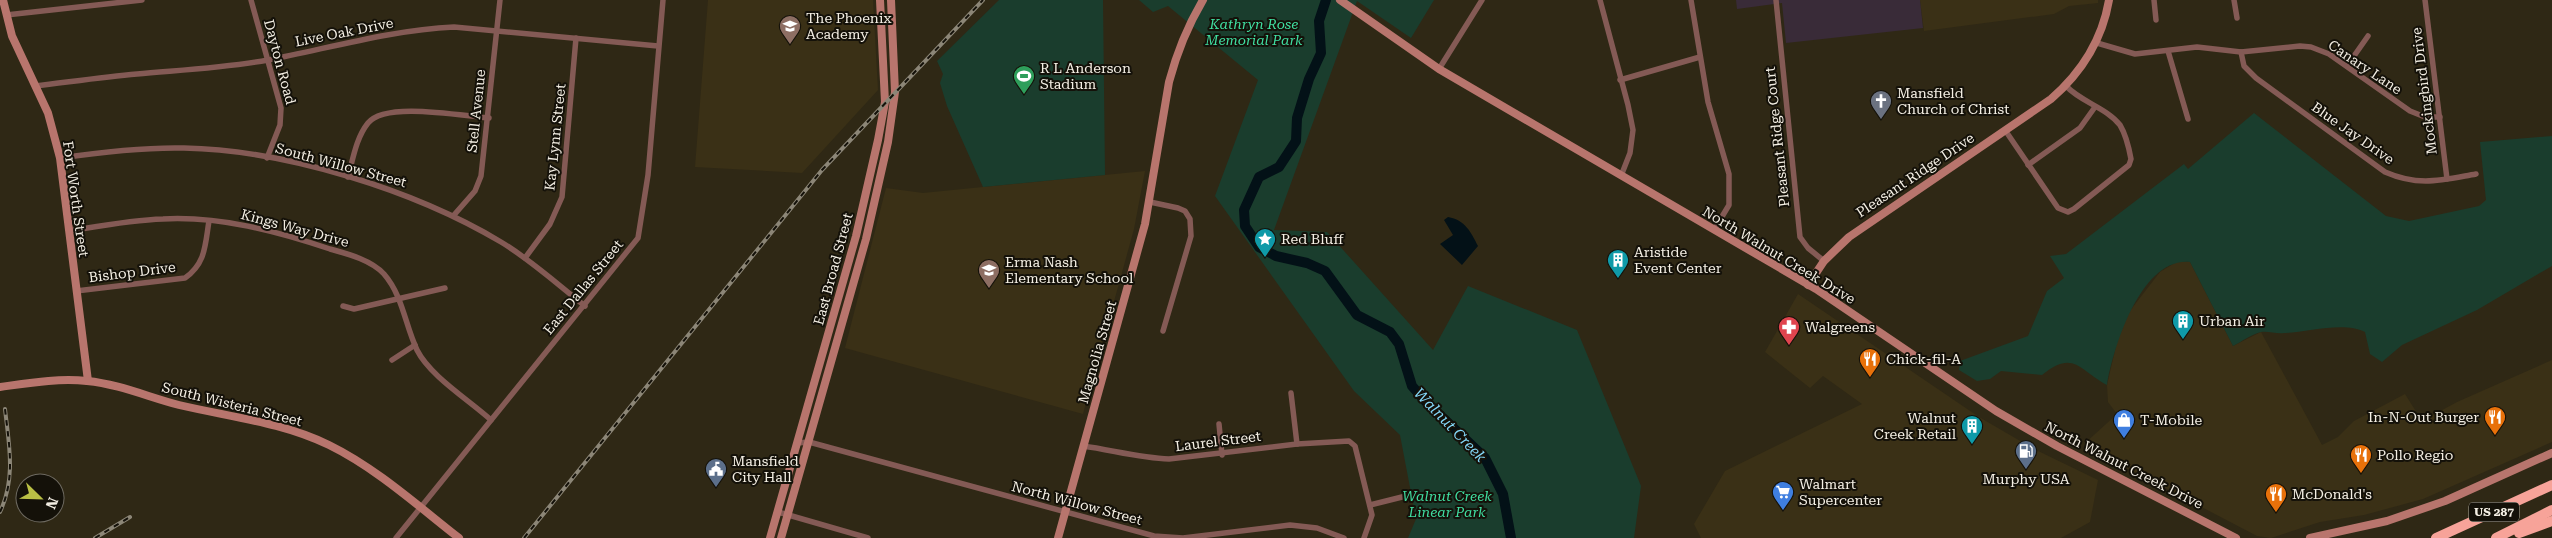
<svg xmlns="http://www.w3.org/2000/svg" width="2552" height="538" viewBox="0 0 2552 538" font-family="'Roboto Serif',serif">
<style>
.built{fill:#3a3016}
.industrial{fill:#392b38}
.green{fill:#1a3d2d}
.water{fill:#031117}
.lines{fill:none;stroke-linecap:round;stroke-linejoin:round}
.river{stroke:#031117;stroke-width:10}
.street{stroke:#845a55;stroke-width:5.5}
.secondary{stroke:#b8756d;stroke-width:8}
.highway{stroke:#f7a399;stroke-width:10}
.rail-casing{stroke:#8c8677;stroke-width:4}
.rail{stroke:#141109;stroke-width:2;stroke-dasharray:5.5;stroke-linecap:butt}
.labels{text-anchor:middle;stroke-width:4;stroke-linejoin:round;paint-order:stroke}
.shield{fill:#141109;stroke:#b1aca2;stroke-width:1}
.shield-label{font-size:12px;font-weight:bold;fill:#f4efe4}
.poi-label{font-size:14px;fill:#f4efe4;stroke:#141109;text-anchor:start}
.park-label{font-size:14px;font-style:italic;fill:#40dea1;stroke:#141109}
.street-label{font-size:14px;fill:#f4efe4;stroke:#141109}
.water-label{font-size:15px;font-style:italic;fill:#84d8f9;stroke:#141109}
</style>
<rect width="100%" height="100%" fill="#2f2815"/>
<g class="built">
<path d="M 708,0 L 873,0 L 878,90 L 802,173 L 695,167 Z"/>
<path d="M 1920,0 L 2098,0 L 2098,3 L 2069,6 L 2054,14 L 1924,31 Z"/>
<path d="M 1145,171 L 1134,229 L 1083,414 L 845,348 L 886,188 L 923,193 Z"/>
<path d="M 2178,261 L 2190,262 L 2233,346 L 2261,332 L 2322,445 L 2338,437 L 2354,421 L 2405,394 L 2422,421 L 2457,402 L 2552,360 L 2552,442 L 2423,499 L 2364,515 L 2320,522 L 2271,538 L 2257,536 L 2083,445 L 2117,414 L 2108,402 L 2107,385 L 2118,337 L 2129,312 L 2160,272 Z"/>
<path d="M 1798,294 L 1979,417 L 2034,449 L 2098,480 L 2090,522 L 2061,538 L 1701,538 L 1694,524 L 1725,471 L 1862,404 L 1823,376 L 1810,388 L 1765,352 Z"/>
</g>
<path class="industrial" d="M 1736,0 L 1920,0 L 1923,28 L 1786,43 L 1782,3 L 1737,9 Z"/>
<g class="green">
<path d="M 999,0 L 1103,0 L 1105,175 L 983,187 L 947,106 L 940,83 L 943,74 L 937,61 Z"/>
<path d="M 1139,0 L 1434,0 L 1411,38 L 1357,1 L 1274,230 L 1327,232 L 1433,350 L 1468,286 L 1577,330 L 1641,486 L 1634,538 L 1408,538 L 1416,519 L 1400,435 L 1354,391 L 1215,196 L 1258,80 L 1168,6 L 1153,12 Z"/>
<path d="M 2254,113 L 2386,216 L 2409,221 L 2479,206 L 2486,200 L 2480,142 L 2552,136 L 2552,266 L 2477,310 L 2402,345 L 2382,362 L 2370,354 L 2365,332 C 2344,321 2308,332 2284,333 C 2277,334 2268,331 2261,332 C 2252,334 2241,342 2233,346 L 2190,262 C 2141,257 2113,348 2107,385 C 2079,370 2074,349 2042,375 L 2001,371 L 1990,379 L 1977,381 L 1959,370 L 1960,361 L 2028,336 L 2047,291 L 2064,278 L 2050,256 L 2066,254 L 2184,164 L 2188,169 Z"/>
</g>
<path class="water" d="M 1448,217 C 1465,220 1471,232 1478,246 L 1462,265 L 1440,244 L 1453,235 L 1444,220 Z"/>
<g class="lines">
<path class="river" d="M 1326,0 L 1319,21 L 1321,53 L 1309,79 L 1297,118 L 1296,141 L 1279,167 L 1259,177 L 1244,210 L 1245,226 L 1259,247 L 1276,256 L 1307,263 L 1325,271 L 1357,315 L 1390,332 L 1399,344 L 1412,386 L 1427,403 L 1485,458 L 1503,494 L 1511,538"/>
<g class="street">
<path d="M 251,0 L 281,108 L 280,125 L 267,158"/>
<path d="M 1600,0 L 1628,105 L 1633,130 L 1630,153 L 1621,176"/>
<path d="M 1691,0 L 1708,102 L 1729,174 L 1729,205 L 1714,230"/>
<path d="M 1776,0 L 1800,237 L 1808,248 L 1824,261"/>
<path d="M 2154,0 L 2156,20"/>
<path d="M 2234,0 L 2237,18"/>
<path d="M 2425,0 L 2447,179"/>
<path d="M 6,15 L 142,0"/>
<path d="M 2097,43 L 2135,54 L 2197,47 L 2241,52 L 2300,46 L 2311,47 L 2329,54 L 2410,111 L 2425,117 L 2440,117"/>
<path d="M 2168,51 L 2188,119"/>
<path d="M 2241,52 L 2244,66 L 2256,78 L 2385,172 C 2419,187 2442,180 2476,174"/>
<path d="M 2347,66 L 2368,36"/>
<path d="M 1439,69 L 1482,0"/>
<path d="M 1620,80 L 1700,57"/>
<path d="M 35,86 C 69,82 103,77 137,74 C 181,70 225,68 268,60 C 330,48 391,30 454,27 L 658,46"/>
<path d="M 2005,130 L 2058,208 L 2068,212 L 2074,209 L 2129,165 L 2131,159 C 2129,148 2126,135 2120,125 C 2107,108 2081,102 2066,86"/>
<path d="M 60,158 C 101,152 142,147 184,148 C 286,150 414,190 501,242 C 531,260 557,284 585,306"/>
<path d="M 2028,165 L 2080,128 L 2095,107"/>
<path d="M 348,177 C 353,159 356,138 368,123 C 385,101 462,116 489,118"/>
<path d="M 1150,202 L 1178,208 L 1185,211 L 1190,219 L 1191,236 L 1163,331"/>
<path d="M 454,215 L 475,191 L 481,176 L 500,0"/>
<path d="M 69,231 C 100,226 131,220 163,219 C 219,216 277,231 330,249 C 348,254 371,260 384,274 C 403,296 405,325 417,350 C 430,376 469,400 491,420"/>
<path d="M 525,258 L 550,224 L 562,197 L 576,38"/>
<path d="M 76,291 L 185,278 C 206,263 205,245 209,221"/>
<path d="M 343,306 L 354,309 L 445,288"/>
<path d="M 392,360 L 415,345"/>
<path d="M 1291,393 L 1297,444"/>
<path d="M 1219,424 L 1222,455"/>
<path d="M 797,443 L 809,442 L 1154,536 L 1183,538 L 1290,525 L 1317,528 L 1344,538"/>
<path d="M 1083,446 C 1112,450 1140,458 1169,459 L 1297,444 L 1349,441 L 1355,446 L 1372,515 L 1364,538"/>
<path d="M 1370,505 L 1406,496"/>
<path d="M 778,512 L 868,538"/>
<path d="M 396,538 L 638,238 L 648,175 L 663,0"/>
</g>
<g class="secondary">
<path d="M 3,0 L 12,36 L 48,113 L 60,158 L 88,381"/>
<path d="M 1340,0 L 1439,69 L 1816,289 L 1996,411 L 2057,446 L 2236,538"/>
<path d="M 1808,285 L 1824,261 L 1849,237 L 2051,99 C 2082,72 2102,41 2109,0"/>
<path d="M 0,387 C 29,383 58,378 87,381 C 119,384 148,397 179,405 C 230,417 282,422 329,445 C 376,468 418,506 459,538"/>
<path d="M 770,538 L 856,236 L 878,140 L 885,102 L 880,0"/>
<path d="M 781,538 L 866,239 L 888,142 L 895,92 L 891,0"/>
<path d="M 1058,538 L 1145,224 L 1169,82 C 1177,52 1187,27 1203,0"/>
<path d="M 2310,538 L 2387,521 L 2445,501 L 2552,453"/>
</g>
<g class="highway">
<path d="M 2519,533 L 2552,521"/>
<path d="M 2436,538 L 2552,485"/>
<path d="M 2496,538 L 2552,510"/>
</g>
<g class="rail-casing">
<g id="rail">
<path d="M 0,512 C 16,478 9,445 5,409"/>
<path d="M 95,538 L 130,517"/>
<path d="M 524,538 L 822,170 L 983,0"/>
</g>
</g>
<use href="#rail" class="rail"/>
</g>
<defs>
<g id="school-pin" transform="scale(1.125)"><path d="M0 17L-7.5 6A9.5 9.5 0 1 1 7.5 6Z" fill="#8d6e63" stroke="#141109"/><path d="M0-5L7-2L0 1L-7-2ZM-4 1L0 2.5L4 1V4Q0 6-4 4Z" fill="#fff"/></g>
<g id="stadium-pin" transform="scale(1.125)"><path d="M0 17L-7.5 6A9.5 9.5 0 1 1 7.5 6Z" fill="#2e9e5b" stroke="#141109"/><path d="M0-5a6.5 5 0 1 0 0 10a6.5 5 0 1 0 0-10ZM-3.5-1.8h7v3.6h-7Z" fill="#fff"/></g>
<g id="church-pin" transform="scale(1.125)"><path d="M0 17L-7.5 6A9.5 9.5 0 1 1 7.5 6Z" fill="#6b7280" stroke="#141109"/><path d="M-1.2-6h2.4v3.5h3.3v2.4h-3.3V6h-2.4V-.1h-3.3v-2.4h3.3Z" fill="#fff"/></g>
<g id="sight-pin" transform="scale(1.125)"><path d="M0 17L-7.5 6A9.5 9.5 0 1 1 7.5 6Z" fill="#0f9aa8" stroke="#141109"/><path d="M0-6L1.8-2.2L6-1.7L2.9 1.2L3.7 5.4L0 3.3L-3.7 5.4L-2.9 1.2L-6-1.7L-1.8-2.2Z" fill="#fff"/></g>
<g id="building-pin" transform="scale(1.125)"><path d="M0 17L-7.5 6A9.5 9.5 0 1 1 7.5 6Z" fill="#0f9aa8" stroke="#141109"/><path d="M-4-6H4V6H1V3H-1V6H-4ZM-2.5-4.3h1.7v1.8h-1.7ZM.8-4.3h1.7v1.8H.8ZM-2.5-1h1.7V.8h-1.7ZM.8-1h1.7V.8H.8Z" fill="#fff"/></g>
<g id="pharmacy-pin" transform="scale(1.125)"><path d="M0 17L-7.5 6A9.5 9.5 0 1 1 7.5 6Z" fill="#e0444e" stroke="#141109"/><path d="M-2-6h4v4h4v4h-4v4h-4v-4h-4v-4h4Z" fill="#fff"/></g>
<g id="restaurant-pin" transform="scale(1.125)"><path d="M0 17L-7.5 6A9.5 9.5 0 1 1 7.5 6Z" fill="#e8710a" stroke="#141109"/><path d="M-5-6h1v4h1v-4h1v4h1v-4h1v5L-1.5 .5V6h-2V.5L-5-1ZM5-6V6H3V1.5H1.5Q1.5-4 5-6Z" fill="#fff"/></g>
<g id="shop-pin" transform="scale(1.125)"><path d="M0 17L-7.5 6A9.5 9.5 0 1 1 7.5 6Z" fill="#3f7fe0" stroke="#141109"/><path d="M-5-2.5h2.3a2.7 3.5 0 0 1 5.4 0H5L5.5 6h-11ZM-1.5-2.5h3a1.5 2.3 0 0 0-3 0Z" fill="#fff"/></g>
<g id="fuel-pin" transform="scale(1.125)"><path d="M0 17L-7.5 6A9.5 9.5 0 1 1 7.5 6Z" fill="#5c6f8a" stroke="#141109"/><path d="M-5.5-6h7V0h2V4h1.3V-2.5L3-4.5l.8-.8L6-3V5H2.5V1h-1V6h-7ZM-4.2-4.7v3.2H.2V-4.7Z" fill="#fff"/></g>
<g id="civic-pin" transform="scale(1.125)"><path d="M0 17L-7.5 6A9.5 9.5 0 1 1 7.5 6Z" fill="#5c6f8a" stroke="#141109"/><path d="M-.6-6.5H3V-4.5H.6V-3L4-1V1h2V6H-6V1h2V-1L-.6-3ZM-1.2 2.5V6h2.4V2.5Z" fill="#fff"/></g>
<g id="supermarket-pin" transform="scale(1.125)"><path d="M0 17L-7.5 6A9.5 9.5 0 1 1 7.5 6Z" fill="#3f7fe0" stroke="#141109"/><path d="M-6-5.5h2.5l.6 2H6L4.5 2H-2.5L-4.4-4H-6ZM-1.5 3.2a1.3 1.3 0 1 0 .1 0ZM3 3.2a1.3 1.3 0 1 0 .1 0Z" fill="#fff"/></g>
</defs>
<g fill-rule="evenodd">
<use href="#school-pin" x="790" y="26"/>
<use href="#stadium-pin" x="1024" y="76"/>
<use href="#church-pin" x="1881" y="101"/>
<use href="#sight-pin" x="1265" y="239"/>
<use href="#building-pin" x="1618" y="260"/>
<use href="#school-pin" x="989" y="270"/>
<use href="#building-pin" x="2183" y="321"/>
<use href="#pharmacy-pin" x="1789" y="327"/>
<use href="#restaurant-pin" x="1870" y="359"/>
<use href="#restaurant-pin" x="2495" y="417"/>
<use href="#shop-pin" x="2124" y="420"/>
<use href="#building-pin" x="1972" y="426"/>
<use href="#fuel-pin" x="2026" y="451"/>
<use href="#restaurant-pin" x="2361" y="455"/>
<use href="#civic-pin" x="716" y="469"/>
<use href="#supermarket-pin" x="1783" y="492"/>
<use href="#restaurant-pin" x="2276" y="494"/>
</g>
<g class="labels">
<rect class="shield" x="2469" y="502.5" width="50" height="19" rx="4"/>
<g class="shield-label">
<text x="2494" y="516">US 287</text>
</g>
<g class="poi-label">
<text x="806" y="23">The Phoenix<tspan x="806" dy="16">Academy</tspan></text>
<text x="1040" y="73">R L Anderson<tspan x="1040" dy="16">Stadium</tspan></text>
<text x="1897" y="98">Mansfield<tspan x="1897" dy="16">Church of Christ</tspan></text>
<text x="1281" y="244">Red Bluff</text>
<text x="1634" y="257">Aristide<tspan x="1634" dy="16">Event Center</tspan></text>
<text x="1005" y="267">Erma Nash<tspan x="1005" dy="16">Elementary School</tspan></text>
<text x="2199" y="326">Urban Air</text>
<text x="1805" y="332">Walgreens</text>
<text x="1886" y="364">Chick-fil-A</text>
<text x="2479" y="422" text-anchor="end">In-N-Out Burger</text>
<text x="1956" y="423" text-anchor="end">Walnut<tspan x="1956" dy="16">Creek Retail</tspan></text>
<text x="2140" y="425">T-Mobile</text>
<text x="2377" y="460">Pollo Regio</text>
<text x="732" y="466">Mansfield<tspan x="732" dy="16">City Hall</tspan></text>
<text x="2026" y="484" text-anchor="middle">Murphy USA</text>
<text x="1799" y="489">Walmart<tspan x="1799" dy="16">Supercenter</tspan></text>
<text x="2292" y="499">McDonald's</text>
</g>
<g class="park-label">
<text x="1254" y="29">Kathryn Rose<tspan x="1254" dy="16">Memorial Park</tspan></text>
<text x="1447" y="501">Walnut Creek<tspan x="1447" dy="16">Linear Park</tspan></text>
</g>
<g class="street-label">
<text transform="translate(344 32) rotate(-11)" y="5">Live Oak Drive</text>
<text transform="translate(280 62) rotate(75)" y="5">Dayton Road</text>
<text transform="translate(2365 67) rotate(34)" y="5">Canary Lane</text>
<text transform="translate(2424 91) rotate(-97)" y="5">Mockingbird Drive</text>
<text transform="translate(476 111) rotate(-84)" y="5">Stell Avenue</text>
<text transform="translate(2353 133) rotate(35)" y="5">Blue Jay Drive</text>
<text transform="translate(555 137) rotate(-84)" y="5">Kay Lynn Street</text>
<text transform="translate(1777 137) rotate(-96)" y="5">Pleasant Ridge Court</text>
<text transform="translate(341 165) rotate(15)" y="5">South Willow Street</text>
<text transform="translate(1915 175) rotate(-34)" y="5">Pleasant Ridge Drive</text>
<text transform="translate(76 199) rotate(82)" y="5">Fort Worth Street</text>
<text transform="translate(295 228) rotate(15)" y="5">Kings Way Drive</text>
<text transform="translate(1779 255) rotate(31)" y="5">North Walnut Creek Drive</text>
<text transform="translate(833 269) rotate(-75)" y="5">East Broad Street</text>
<text transform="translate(132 272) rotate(-7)" y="5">Bishop Drive</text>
<text transform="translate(583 287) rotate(-51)" y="5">East Dallas Street</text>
<text transform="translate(1097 352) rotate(-74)" y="5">Magnolia Street</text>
<text transform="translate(232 404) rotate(14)" y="5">South Wisteria Street</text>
<text transform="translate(1218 441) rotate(-7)" y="5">Laurel Street</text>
<text transform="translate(2124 465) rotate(27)" y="5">North Walnut Creek Drive</text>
<text transform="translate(1077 503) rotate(15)" y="5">North Willow Street</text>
</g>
<g class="water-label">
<text transform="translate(1450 425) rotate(46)" y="5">Walnut Creek</text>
</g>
</g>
<g transform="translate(40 498) rotate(113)"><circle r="24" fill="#141109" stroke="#6e6a61"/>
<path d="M0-4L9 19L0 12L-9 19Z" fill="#bac045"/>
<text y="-8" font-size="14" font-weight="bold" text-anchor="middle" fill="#f4efe4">N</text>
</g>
</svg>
